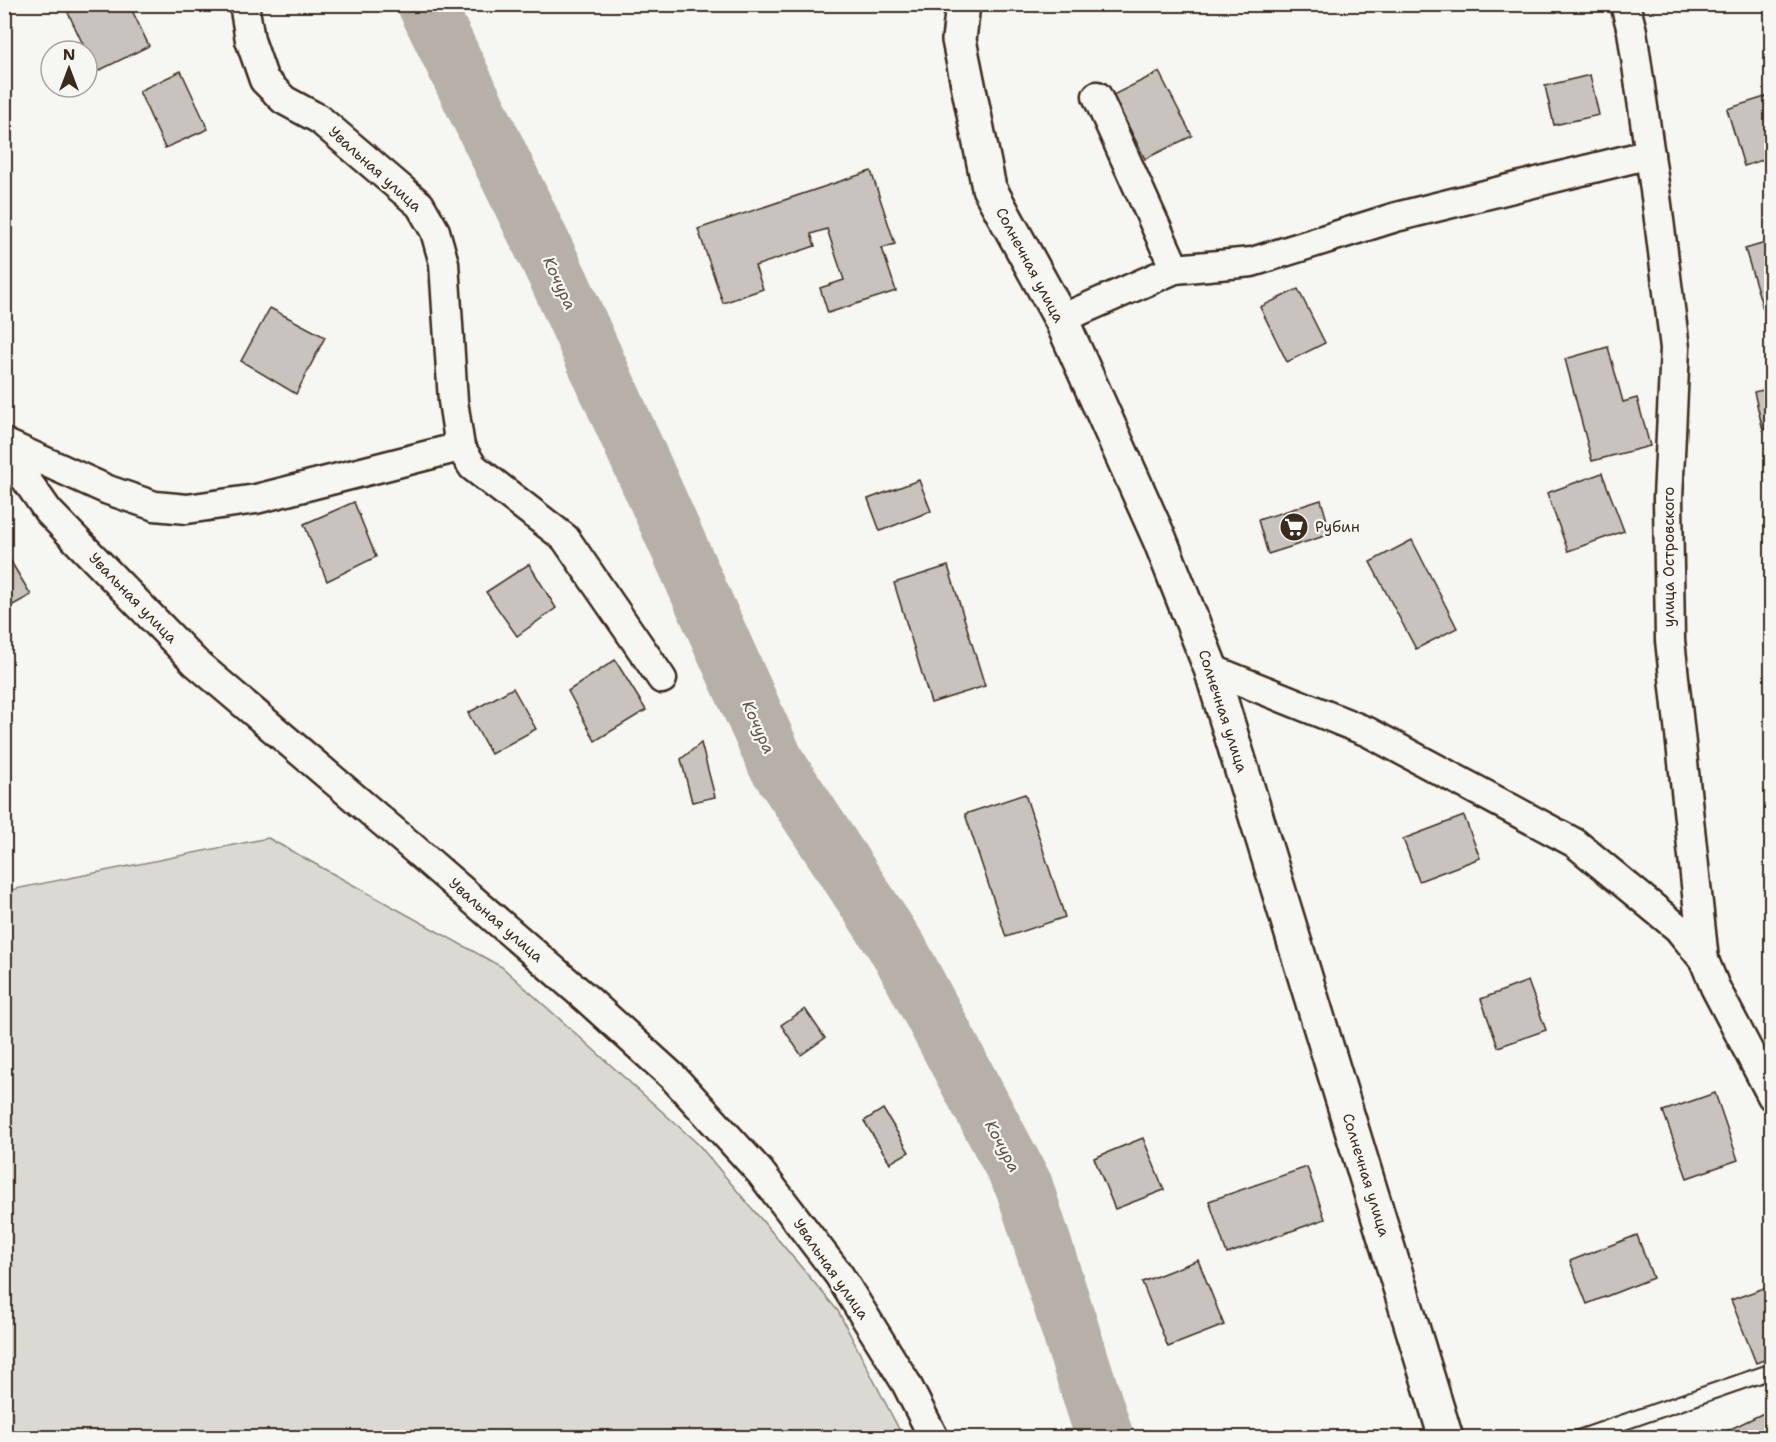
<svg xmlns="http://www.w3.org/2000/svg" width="1776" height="1442" viewBox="0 0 1776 1442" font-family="'Shantell Sans',sans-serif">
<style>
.green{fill:#dad9d3;stroke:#8a8278;stroke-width:1.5}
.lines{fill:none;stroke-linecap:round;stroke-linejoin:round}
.river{stroke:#b6b0a9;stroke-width:58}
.building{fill:#c8c3be;stroke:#3b2a1e;stroke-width:1.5}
.service-casing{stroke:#3b2a1e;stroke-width:18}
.minor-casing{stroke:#3b2a1e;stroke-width:33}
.primary-casing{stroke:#3b2a1e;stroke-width:38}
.service{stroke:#f6f6f2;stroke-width:14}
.minor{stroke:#f6f6f2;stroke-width:28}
.primary{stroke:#f6f6f2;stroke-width:33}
.labels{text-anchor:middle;stroke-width:4.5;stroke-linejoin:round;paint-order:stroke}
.street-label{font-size:15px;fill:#3b2a1e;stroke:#f6f6f2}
.poi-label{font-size:15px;fill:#3b2a1e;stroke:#f6f6f2;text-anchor:start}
.water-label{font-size:16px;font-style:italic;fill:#605248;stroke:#f6f6f2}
</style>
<rect width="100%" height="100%" fill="#f6f6f2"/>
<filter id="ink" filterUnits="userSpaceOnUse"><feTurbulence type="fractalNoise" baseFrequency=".0167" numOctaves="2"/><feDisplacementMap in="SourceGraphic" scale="12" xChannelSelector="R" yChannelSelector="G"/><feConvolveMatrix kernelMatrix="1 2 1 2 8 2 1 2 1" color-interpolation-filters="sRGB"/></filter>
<g filter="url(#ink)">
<path class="green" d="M 268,838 L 502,967 L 698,1144 L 838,1311 L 903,1437 L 5,1437 L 5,891 Z"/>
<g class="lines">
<path class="river" d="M 426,4 L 560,282 L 776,763 L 900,952 L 1024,1186 L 1105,1438"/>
</g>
<g class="building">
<path d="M 64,4 L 129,4 L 149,46 L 96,72 Z"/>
<path d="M 1696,4 L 1714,4 L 1698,11 Z"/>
<path d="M 181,71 L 208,129 L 165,148 L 139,91 Z"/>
<path d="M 1159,72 L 1192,136 L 1145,159 L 1113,95 Z"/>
<path d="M 1590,75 L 1599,115 L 1554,125 L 1545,86 Z"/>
<path d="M 1771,95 L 1772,157 L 1744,166 L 1727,109 Z"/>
<path d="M 871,171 L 895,244 L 882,248 L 896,291 L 828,313 L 820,288 L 844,280 L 827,229 L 811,234 L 815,246 L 755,266 L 763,289 L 723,303 L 698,229 Z"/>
<path d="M 1772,241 L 1772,313 L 1765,315 L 1745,249 Z"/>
<path d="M 1298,289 L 1325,343 L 1287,362 L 1260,307 Z"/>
<path d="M 270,308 L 325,337 L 296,394 L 241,361 Z"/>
<path d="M 1608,347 L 1623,402 L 1637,398 L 1650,446 L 1592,461 L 1565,359 Z"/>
<path d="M 1772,388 L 1772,428 L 1763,430 L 1754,392 Z"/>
<path d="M 1602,473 L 1624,531 L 1568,551 L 1547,493 Z"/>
<path d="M 919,480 L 931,511 L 880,531 L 868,499 Z"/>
<path d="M 1321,500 L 1331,534 L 1268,554 L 1258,520 Z"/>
<path d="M 354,502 L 376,557 L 327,581 L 304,524 Z"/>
<path d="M 1412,540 L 1457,628 L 1416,649 L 1370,562 Z"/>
<path d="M 4,550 L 31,595 L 4,610 Z"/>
<path d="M 529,564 L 556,608 L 517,636 L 486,592 Z"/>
<path d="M 948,566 L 985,686 L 931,703 L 894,583 Z"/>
<path d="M 615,660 L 646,710 L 595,741 L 568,691 Z"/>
<path d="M 513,688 L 536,729 L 491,754 L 468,713 Z"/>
<path d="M 701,743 L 715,797 L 692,802 L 681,759 Z"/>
<path d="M 1025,794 L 1065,917 L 1006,937 L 965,814 Z"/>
<path d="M 1464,816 L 1480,858 L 1419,881 L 1403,839 Z"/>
<path d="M 1528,981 L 1546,1030 L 1498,1047 L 1481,999 Z"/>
<path d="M 805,1009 L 825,1038 L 801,1055 L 781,1025 Z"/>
<path d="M 1715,1093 L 1738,1160 L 1687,1178 L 1663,1111 Z"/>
<path d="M 883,1109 L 909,1152 L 890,1163 L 864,1121 Z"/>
<path d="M 1143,1138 L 1164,1190 L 1115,1209 L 1094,1158 Z"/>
<path d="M 1307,1167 L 1325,1219 L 1227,1254 L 1209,1201 Z"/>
<path d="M 1637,1235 L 1653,1278 L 1587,1304 L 1570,1261 Z"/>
<path d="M 1198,1260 L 1224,1325 L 1168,1347 L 1142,1282 Z"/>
<path d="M 1772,1285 L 1772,1357 L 1756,1363 L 1731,1300 Z"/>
<path d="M 1772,1409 L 1772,1438 L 1712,1438 Z"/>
</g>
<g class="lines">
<g class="service-casing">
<path id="service" d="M 1578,1438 L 1772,1371"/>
</g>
<g class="minor-casing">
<g id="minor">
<path d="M 244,4 L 250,40 L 264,80 L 284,100 L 319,119 L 420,205 L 435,231 L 444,263 L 453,401 L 460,447 L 473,467 L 565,538 L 662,679"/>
<path d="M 1625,4 L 1632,31 L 1657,204 L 1675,348 L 1668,498 L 1670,640 L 1704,960 L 1715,987 L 1772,1096"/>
<path d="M 1097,96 L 1175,269"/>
<path d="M 1061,319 L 1175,269 L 1252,262 L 1396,217 L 1650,154"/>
<path d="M 4,443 L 108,490 L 155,506 L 187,509 L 256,499 L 460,447"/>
<path d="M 4,448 L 48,511 L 195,662 L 404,840 L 587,999 L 673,1077 L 760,1172 L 839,1275 L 906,1383 L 934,1438"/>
<path d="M 1211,669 L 1368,732 L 1575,843 L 1678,928 L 1704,960"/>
</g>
</g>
<g class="primary-casing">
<path id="primary" d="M 963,4 L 959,40 L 989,188 L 1061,319 L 1160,540 L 1211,669 L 1446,1438"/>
</g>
<use href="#service" class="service"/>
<use href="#minor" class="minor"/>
<use href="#primary" class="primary"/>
</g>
</g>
<defs>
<g id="supermarket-disc" transform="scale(1.5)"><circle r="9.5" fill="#3b2a1e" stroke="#f6f6f2"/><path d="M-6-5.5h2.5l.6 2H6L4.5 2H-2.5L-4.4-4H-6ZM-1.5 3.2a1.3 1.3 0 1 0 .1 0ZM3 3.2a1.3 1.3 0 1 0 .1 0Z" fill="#fff"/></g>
</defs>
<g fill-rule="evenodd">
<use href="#supermarket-disc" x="1294" y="527"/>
</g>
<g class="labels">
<g class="street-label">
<text transform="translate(375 169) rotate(42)" y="5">Увальная улица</text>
<text transform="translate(1030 265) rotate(62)" y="5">Солнечная улица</text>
<text transform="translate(1669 557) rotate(-90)" y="5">улица Островского</text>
<text transform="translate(133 598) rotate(46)" y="5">Увальная улица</text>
<text transform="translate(1223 711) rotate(72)" y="5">Солнечная улица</text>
<text transform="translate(496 920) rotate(41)" y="5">Увальная улица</text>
<text transform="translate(1366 1175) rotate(73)" y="5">Солнечная улица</text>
<text transform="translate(831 1269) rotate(55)" y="5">Увальная улица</text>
</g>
<g class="poi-label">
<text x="1315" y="532">Рубин</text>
</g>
<g class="water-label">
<text transform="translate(560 283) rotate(65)" y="6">Кочура</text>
<text transform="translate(759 727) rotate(66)" y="6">Кочура</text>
<text transform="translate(1003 1146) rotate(62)" y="6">Кочура</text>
</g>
</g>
<rect width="1776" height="1442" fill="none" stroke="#f6f6f2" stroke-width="24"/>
<rect x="12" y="12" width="1752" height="1418" fill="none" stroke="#3b2a1e" stroke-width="2" filter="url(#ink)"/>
<g transform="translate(69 69)"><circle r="28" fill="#f6f6f2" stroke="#aba49d" stroke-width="1.5"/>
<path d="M0-4.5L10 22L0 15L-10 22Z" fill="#3b2a1e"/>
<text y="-9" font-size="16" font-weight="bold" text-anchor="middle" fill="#3b2a1e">N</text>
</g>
</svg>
